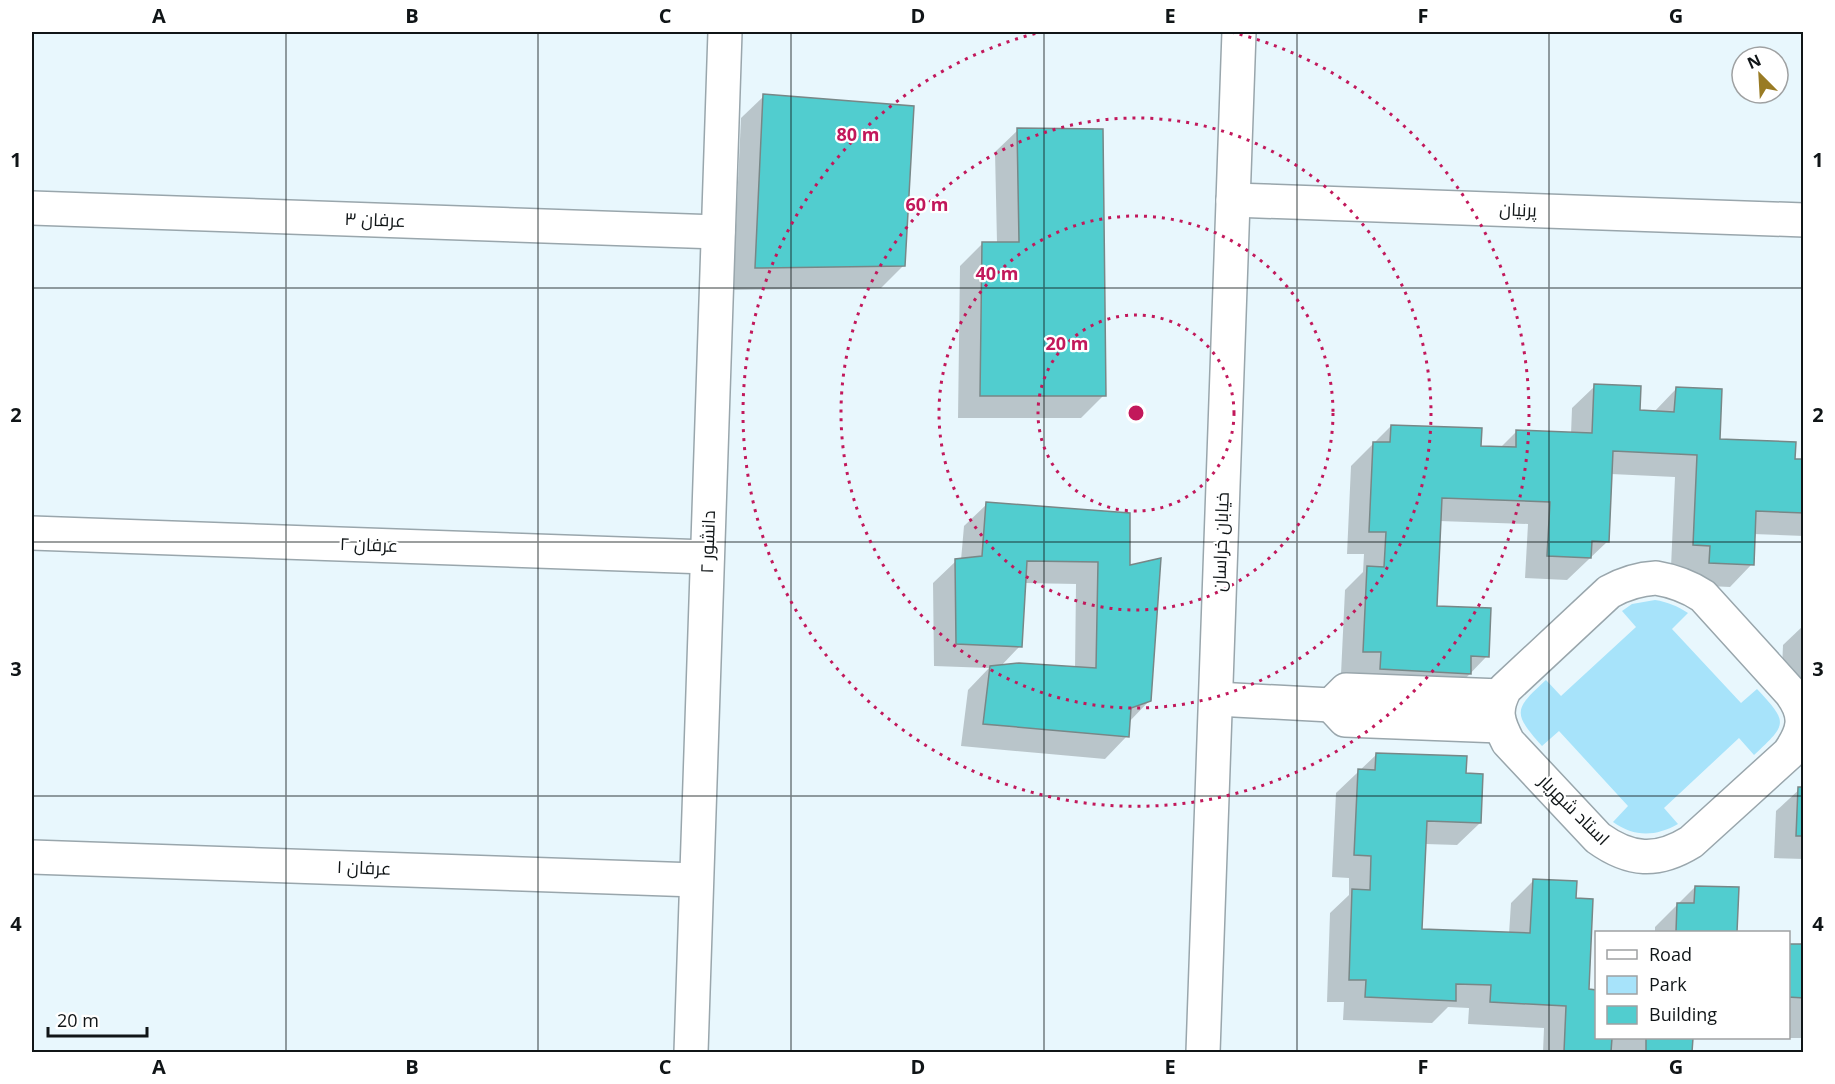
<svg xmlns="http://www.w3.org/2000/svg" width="1835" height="1084" viewBox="0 0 1835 1084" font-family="'Open Sans',Cairo,sans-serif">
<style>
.green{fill:#a7e3fa}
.shadow{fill:#0003;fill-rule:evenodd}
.building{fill:#51cdcf;stroke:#788787;stroke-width:1.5}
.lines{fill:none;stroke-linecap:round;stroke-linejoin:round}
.minor-casing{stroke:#99a6ac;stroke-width:36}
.minor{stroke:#fff;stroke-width:33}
.grid{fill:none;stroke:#101517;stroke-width:1.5;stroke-opacity:0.55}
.ring{fill:none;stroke:#c2185b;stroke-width:3;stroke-dasharray:3 6}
.labels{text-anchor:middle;stroke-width:4.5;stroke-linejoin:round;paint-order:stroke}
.street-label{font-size:18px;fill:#101517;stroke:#fff}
.centre{fill:#c2185b;stroke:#fff;stroke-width:3}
.ring-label{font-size:18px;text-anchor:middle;font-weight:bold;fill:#c2185b;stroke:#fff;stroke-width:4.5;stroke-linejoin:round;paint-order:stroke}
.neatline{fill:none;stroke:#101517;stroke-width:2}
.grid-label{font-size:20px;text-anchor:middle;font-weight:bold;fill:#101517}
</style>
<rect width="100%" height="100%" fill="#e8f7fd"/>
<path class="green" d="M 1655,600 C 1668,602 1677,606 1688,613 L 1672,629 L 1741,703 L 1757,689 C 1789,723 1787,724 1754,755 L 1739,738 L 1664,808 L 1678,824 C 1655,837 1634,837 1613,822 L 1628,806 L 1559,731 L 1542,746 C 1513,713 1513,710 1546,680 L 1561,696 L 1636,627 L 1622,611 L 1632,604 Z"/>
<g class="shadow">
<path d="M 764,96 L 904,265 L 881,288 L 733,290 L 741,118 Z"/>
<path d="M 1018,130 L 1104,395 L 1081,418 L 958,418 L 960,266 L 983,243 L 997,243 L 995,152 Z"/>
<path d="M 1595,386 L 1638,412 L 1654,412 L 1676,389 L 1718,440 L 1794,460 L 1804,460 L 1804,536 L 1753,534 L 1752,564 L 1730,587 L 1687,585 L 1688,568 L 1671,567 L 1675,477 L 1611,474 L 1608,541 L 1567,580 L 1525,578 L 1528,524 L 1439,521 L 1435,607 L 1487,656 L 1465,679 L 1341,674 L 1345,590 L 1363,572 L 1364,554 L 1347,554 L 1351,466 L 1391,426 L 1480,447 L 1500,448 L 1517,431 L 1571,434 L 1572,408 Z"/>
<path d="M 987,504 L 1128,567 L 1149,701 L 1129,722 L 1127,736 L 1105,759 L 961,746 L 968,690 L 989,668 L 934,666 L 933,583 L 956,561 L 961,560 L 964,526 ZM 1024,583 L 1076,584 L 1075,669 L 1000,667 L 1020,646 Z"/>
<path d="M 1804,625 L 1804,710 L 1781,692 L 1783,645 Z"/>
<path d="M 1377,754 L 1465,775 L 1480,823 L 1457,845 L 1425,844 L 1421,930 L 1509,934 L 1511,903 L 1533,881 L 1574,900 L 1588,991 L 1596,991 L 1596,1038 L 1691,1038 L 1691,1052 L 1543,1052 L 1544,1028 L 1468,1024 L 1469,1008 L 1448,1007 L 1432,1023 L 1343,1020 L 1344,1002 L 1327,1002 L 1330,913 L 1349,895 L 1349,878 L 1332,877 L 1336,793 Z"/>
<path d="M 1804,785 L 1804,859 L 1774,858 L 1776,811 Z"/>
<path d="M 1695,887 L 1737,889 L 1736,932 L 1655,932 L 1655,927 Z"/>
<path d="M 1788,945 L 1804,946 L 1804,1038 L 1788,1038 Z"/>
</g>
<g class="building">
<path d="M 763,94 L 914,106 L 905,266 L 755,268 Z"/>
<path d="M 1017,128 L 1103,129 L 1106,396 L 980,396 L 982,242 L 1019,242 Z"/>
<path d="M 1594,384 L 1641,386 L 1640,410 L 1674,412 L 1676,387 L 1722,389 L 1720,439 L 1796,442 L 1795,459 L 1804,459 L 1804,513 L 1756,511 L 1754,565 L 1709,563 L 1710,546 L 1693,545 L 1697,455 L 1613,451 L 1609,542 L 1592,541 L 1591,558 L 1547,556 L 1550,502 L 1442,498 L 1437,606 L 1491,608 L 1489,657 L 1471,656 L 1471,674 L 1380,669 L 1381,652 L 1363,652 L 1367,566 L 1384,567 L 1386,532 L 1369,532 L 1373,442 L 1390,442 L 1391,425 L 1482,428 L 1481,446 L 1516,447 L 1516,430 L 1592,433 Z"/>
<path d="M 986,502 L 1130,513 L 1130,565 L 1161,558 L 1151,701 L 1131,708 L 1129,737 L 983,724 L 990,666 L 1019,663 L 1096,668 L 1098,562 L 1027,561 L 1022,647 L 956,644 L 955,559 L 982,556 Z"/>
<path d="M 1376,753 L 1467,756 L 1466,773 L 1483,774 L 1481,823 L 1427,821 L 1422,929 L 1530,933 L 1533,879 L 1577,881 L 1576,898 L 1593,899 L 1589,989 L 1596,990 L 1596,1038 L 1612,1038 L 1611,1052 L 1564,1052 L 1566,1006 L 1490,1002 L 1491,985 L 1456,984 L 1456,1001 L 1365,997 L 1366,980 L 1349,980 L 1352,889 L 1370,890 L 1371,856 L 1354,855 L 1358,769 L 1375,770 Z"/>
<path d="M 1798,787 L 1804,787 L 1804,836 L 1796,836 Z"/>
<path d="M 1695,886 L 1739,887 L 1737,932 L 1676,932 L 1677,903 L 1694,903 Z"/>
<path d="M 1788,944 L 1804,944 L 1804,998 L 1788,997 Z"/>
<path d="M 1646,1038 L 1693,1038 L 1692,1052 L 1646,1052 Z"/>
</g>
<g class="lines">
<g class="minor-casing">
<g id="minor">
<path d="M 1233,200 L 1804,220"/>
<path d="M 32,208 L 718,232"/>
<path d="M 32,533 L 707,557"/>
<path d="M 1656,578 C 1674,581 1688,586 1703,596 L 1791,693 C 1808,716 1804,731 1789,753 L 1691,842 C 1657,863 1630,861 1598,838 L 1508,742 C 1497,721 1494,710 1505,689 L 1609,592 C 1625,583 1638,579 1656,578 Z"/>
<path d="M 1216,699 L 1331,705"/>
<path d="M 1500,726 L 1345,720 L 1331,705 L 1346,690 L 1501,696"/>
<path d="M 32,857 L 696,880"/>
<path d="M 691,1052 L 725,32"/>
<path d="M 1203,1052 L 1239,32"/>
</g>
</g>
<use href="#minor" class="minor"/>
</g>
<path class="grid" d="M 286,32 L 286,1052M 538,32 L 538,1052M 791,32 L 791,1052M 1044,32 L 1044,1052M 1297,32 L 1297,1052M 1549,32 L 1549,1052M 32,288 L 1804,288M 32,542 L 1804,542M 32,796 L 1804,796"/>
<g class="ring">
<circle cx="1136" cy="413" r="98"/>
<circle cx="1136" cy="413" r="197"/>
<circle cx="1136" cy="413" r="295"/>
<path d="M1231 32A393 393 0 1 1 1041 32"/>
</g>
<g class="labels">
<g class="street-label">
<text transform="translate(1518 210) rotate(2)" y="6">پرنیان</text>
<text transform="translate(375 220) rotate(2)" y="6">عرفان ۳</text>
<text transform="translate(708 542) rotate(-88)" y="6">دانشور ۲</text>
<text transform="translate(1221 542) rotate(-88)" y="6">خیابان خراسان</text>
<text transform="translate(369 545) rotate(2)" y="6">عرفان ۲</text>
<text transform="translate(1574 810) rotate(45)" y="6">استاد شهریار</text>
<text transform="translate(364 868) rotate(2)" y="6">عرفان ۱</text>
</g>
</g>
<circle cx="1136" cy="413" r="9" class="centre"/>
<g class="ring-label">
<text x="858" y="141">80 m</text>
<text x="927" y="211">60 m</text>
<text x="997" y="280">40 m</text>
<text x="1067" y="350">20 m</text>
</g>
<rect width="1835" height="1084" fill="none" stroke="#ffffff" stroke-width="66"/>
<rect x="1595" y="931" width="195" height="108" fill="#ffffff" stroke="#9fa1a2" stroke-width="1.5"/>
<rect x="1607" y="950" width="30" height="9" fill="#ffffff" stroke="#9fa1a2" stroke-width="1.5"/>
<text x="1649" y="961" font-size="18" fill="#101517">Road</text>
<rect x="1607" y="976" width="30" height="18" fill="#a7e3fa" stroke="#9fa1a2" stroke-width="1.5"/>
<text x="1649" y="991" font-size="18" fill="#101517">Park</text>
<rect x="1607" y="1006" width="30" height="18" fill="#51cdcf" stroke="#9fa1a2" stroke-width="1.5"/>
<text x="1649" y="1021" font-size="18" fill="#101517">Building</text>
<g transform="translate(1760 75) rotate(336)"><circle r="28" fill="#ffffff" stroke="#9fa1a2" stroke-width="1.5"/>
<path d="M0-4.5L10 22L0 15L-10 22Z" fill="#997b24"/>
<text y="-9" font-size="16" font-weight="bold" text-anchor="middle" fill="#101517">N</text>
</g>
<path d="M48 1027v9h99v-9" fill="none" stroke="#101517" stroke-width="3"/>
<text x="57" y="1027" font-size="18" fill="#101517" stroke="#ffffff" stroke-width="4.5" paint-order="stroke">20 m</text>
<rect x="33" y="33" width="1769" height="1018" class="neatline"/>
<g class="grid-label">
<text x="159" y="23">A</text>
<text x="412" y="23">B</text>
<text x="665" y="23">C</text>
<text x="918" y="23">D</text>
<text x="1170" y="23">E</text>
<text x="1423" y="23">F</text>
<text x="1676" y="23">G</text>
<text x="16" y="167">1</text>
<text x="1818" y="167">1</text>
<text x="16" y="422">2</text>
<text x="1818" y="422">2</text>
<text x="16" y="676">3</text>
<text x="1818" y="676">3</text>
<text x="16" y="931">4</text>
<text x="1818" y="931">4</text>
<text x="159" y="1074">A</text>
<text x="412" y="1074">B</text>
<text x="665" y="1074">C</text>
<text x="918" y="1074">D</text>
<text x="1170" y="1074">E</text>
<text x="1423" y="1074">F</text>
<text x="1676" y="1074">G</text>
</g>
</svg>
